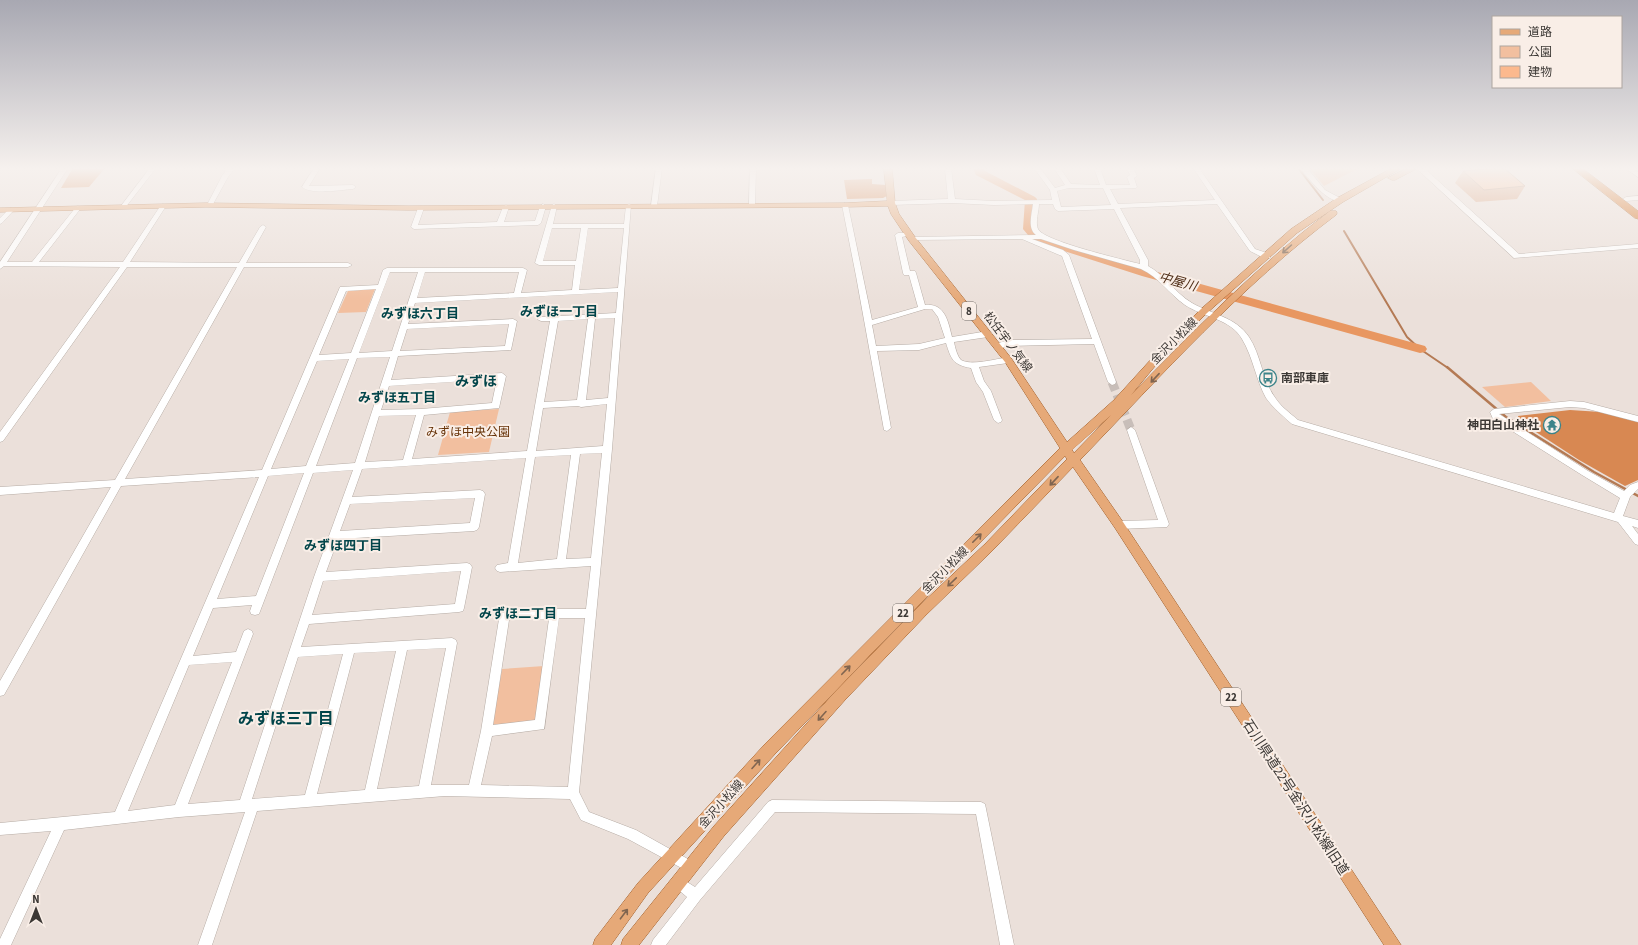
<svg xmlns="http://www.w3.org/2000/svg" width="1638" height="945" viewBox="0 0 1638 945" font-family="'Source Sans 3','Noto Sans JP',sans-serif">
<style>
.green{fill:#f2bf9f}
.forest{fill:#d88852}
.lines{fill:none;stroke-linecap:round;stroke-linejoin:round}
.stream-far1{stroke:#b47a54;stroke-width:2}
.stream{stroke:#b47a54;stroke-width:2.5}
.river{fill:#e89761;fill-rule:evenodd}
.minor-tunnel{stroke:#c8beb9;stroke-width:9;stroke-dasharray:9 4.5;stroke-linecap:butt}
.minor-casing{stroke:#b6aca5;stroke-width:1}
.major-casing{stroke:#9f5c26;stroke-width:1}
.highway-casing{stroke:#9f5c26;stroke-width:1}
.minor{fill:#fff;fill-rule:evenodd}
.major{fill:#e6a978;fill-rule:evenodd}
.highway{fill:#d5701e;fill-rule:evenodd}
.wall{fill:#d99f7a}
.building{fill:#fcb98e;stroke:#b08263}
.oneway{stroke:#806550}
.labels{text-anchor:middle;stroke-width:4;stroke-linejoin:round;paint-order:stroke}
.shield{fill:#f9eee7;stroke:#756f6a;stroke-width:1}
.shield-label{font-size:11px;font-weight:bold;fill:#3c3835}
.street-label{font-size:12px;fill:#3c3835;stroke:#f9eee7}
.poi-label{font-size:12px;font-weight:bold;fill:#3c3835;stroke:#f9eee7;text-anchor:start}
.park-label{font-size:12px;fill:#663207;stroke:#f9eee7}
.water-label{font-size:13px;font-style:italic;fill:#4e2d16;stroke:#f9eee7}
.neighbourhood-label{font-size:13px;font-weight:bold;fill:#02454a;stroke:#f9eee7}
.quarter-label{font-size:14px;font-weight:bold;fill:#02454a;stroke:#f9eee7}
.near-street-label{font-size:14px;fill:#3c3835;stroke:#f9eee7}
.near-neighbourhood-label{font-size:16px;font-weight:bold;fill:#02454a;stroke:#f9eee7}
</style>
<rect width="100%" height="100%" fill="#ebe0da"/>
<g class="green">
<path d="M 1309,168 L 1359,168 L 1324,186 Z"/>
<path d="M 375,289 L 366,312 L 338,313 L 348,291 Z"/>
<path d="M 1531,382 L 1551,401 L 1505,407 L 1482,387 Z"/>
<path d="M 499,409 L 489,452 L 438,455 L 450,412 Z"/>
<path d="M 544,666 L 537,721 L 492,725 L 502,669 Z"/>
</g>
<g class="forest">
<path d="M 73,168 L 105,168 L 89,187 L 61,188 Z"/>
<path d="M 872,179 L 872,184 L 886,185 L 887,196 L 883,198 L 847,199 L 844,180 Z"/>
<path d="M 1570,410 L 1601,412 L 1638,422 L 1638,480 L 1625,486 L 1579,460 L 1519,421 L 1518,416 Z"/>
</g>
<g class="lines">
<g class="stream-far1">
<path d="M 1298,168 L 1323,200"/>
<path d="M 1344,231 L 1407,337 L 1420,349 L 1448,368"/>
</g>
<path class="stream" d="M 1447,367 L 1506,417 L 1594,472 L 1638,496"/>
<path class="river" d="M 973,168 L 983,168 L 985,171 L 1035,197 L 1037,199 L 1035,229 L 1041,237 L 1150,270 L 1425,346 L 1427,349 L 1425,352 L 1420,353 L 1142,276 L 1033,241 L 1023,229 L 1025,200 L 976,175 Z"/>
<path class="minor-tunnel" d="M 1112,382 L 1131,430"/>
<g class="minor-casing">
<g id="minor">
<path d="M 62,168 L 68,168 L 7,262 L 32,262 L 76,207 L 78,206 L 81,208 L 39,262 L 123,262 L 161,205 L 163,204 L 166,206 L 130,262 L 239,263 L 260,227 L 263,225 L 266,227 L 246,263 L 348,263 L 352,265 L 348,267 L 244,267 L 125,479 L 262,470 L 340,287 L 378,285 L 383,270 L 387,268 L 523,268 L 527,270 L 521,293 L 572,290 L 575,265 L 539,265 L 535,263 L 552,205 L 554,204 L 557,206 L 553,224 L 624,224 L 626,206 L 629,204 L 631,205 L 612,449 L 579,792 L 589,812 L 636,830 L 695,863 L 697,867 L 695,871 L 691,873 L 687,871 L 628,839 L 581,820 L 570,799 L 445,796 L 257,811 L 212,945 L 198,945 L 245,812 L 179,817 L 64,830 L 11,945 L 0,945 L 0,939 L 51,831 L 0,835 L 0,823 L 115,812 L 259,477 L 121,486 L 4,695 L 0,696 L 0,681 L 111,487 L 0,495 L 0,487 L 115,480 L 237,267 L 127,267 L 3,441 L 0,442 L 0,432 L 120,267 L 4,266 L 0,269 L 0,262 ZM 552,228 L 581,228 L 576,261 L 543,261 ZM 588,228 L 624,228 L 618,288 L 579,290 ZM 390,272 L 418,272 L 392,351 L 359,353 ZM 425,272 L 519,272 L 514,293 L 417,298 ZM 376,289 L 351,353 L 319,355 L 346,291 ZM 618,292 L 616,313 L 541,317 L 537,319 L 541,321 L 550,321 L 527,451 L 412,459 L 424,415 L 499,408 L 506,376 L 502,373 L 391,380 L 398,356 L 511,350 L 517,321 L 513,319 L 408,324 L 415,303 ZM 615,318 L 608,398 L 586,400 L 595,319 ZM 588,319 L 577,400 L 544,402 L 558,321 ZM 509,324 L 505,346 L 400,351 L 407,329 ZM 390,357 L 355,463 L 316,466 L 357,358 ZM 349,359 L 306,466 L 271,469 L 317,361 ZM 497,379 L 492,403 L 421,409 L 381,410 L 389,386 ZM 607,404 L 603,446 L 536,451 L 543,408 L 578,406 L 581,407 ZM 416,415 L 403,460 L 365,462 L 379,416 ZM 602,453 L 591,558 L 566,559 L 580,454 ZM 571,455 L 557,559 L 518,563 L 535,457 ZM 526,458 L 508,563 L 497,565 L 495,568 L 497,571 L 500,572 L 591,566 L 586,609 L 555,609 L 500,613 L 481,731 L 469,785 L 431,785 L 457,643 L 456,640 L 452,638 L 301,647 L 309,624 L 459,612 L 463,611 L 464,608 L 472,567 L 470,564 L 467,563 L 326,572 L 338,539 L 474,531 L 477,530 L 479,527 L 485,494 L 483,491 L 480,490 L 352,497 L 362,469 ZM 353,470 L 314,577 L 240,800 L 188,804 L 253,634 L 252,631 L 248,629 L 244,631 L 236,652 L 193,656 L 213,608 L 252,605 L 250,611 L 251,614 L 255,615 L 259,614 L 313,473 ZM 304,473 L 256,596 L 217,599 L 268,476 ZM 475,498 L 470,523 L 340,531 L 350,504 ZM 461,571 L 455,604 L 312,615 L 323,581 ZM 559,618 L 585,618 L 568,787 L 481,785 L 492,736 L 544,729 ZM 549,619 L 535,720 L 493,725 L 509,620 ZM 446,648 L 419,786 L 377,789 L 407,650 ZM 396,651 L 365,790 L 317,794 L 354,653 ZM 343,654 L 305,795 L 252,799 L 298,657 ZM 232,662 L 175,805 L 128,811 L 189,665 Z"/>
<path d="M 150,168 L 156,168 L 125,208 L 121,208 L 121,206 Z"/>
<path d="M 228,168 L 235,168 L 228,177 L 212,206 L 208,206 L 207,205 L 222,176 Z"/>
<path d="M 314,168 L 320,168 L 309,186 L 353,185 L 356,187 L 353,189 C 340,190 312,195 302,187 Z"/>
<path d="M 656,168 L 662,168 L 657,206 L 654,208 L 651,206 Z"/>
<path d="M 750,168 L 756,168 L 755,205 L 752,207 L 749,205 Z"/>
<path d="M 945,168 L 951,168 L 955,199 L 994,201 L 1052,200 L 1050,190 L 1034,168 L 1040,168 L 1055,188 L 1065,185 L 1054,168 L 1060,168 L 1071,184 L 1100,185 L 1094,168 L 1100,168 L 1106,185 L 1130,185 L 1127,177 L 1130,175 L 1127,168 L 1133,168 L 1137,176 L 1134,178 L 1137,187 L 1136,188 L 1110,189 L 1118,204 L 1215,200 L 1193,168 L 1199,168 L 1255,249 L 1270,254 L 1270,258 L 1264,258 L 1250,251 L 1217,204 L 1120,208 L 1148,260 L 1148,266 C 1165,275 1175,293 1192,303 C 1211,314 1236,317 1249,337 C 1261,355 1262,379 1274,396 C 1280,406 1290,413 1298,420 L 1614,513 L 1620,498 L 1582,475 L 1493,419 L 1490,412 L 1494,409 L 1570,401 L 1584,402 L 1638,416 L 1638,422 L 1584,408 L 1570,407 L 1499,414 L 1588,471 L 1624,491 L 1630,485 L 1638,482 L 1638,489 L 1630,497 L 1623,516 L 1638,520 L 1638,528 L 1632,526 L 1638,534 L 1638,545 L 1635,544 L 1618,522 L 1292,424 C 1283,416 1273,408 1266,398 C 1256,380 1253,357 1242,339 C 1231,319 1203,317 1185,305 C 1169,294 1159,277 1141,269 L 1074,250 L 1041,239 L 1032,239 L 1063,250 L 1069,255 L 1116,382 L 1115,384 L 1112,385 L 1108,382 L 1094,344 L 1009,346 L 998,349 L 995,348 L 994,346 L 995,344 L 1009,340 L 1092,339 L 1062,256 L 1057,254 L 1022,239 L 910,240 L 910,238 L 912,237 L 1036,235 C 1027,228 1032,214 1033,204 L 994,205 L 952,203 L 891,205 L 888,203 L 891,201 L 948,199 ZM 1069,188 L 1103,188 L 1111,205 L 1061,207 L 1057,191 ZM 1039,204 L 1053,204 L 1055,209 L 1058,211 L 1114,209 L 1140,260 L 1140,264 C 1125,260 1043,241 1038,229 C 1035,222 1039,211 1039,204 Z"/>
<path d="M 1300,168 L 1307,168 L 1325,190 L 1342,199 L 1342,201 C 1327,203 1309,179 1300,168 Z"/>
<path d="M 1416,168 L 1425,169 L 1519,254 L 1638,244 L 1638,248 L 1514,258 Z"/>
<path d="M 1625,168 L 1632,168 L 1638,172 L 1638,177 Z"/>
<path d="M 1638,196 L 1638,200 L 1626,201 L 1623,199 L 1626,197 Z"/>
<path d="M 845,203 L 848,205 L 872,320 L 918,307 L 909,275 L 904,275 L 903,273 L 895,235 L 898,233 L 911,233 L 911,235 L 902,237 L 910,271 L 915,271 L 916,273 L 925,305 C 945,303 948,321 952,337 L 988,331 L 992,334 L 988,337 L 954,342 C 955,347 957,356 961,360 C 970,366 997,359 1008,357 L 1012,360 L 1008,363 L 979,367 L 984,381 L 991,391 L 1002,420 L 1001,422 L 998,423 L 994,420 L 983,392 L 976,382 L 971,368 C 953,365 951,359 946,343 L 919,350 L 877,351 L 891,428 L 887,431 L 884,430 L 856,276 L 842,205 ZM 932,309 L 938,317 L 945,338 L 919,344 L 876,346 L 872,325 L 925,309 Z"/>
<path d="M 543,204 L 546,206 L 541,223 L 538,225 L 414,229 L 411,227 L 418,208 L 421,206 L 424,208 L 418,225 L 497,222 L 503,207 L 506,205 L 509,207 L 504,222 L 535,221 L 540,206 Z"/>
<path d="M 11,208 L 14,210 L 2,223 L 0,224 L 0,218 L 9,209 Z"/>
<path d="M 1131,427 L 1135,430 L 1169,524 L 1167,527 L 1119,529 L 1116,528 L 1114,525 L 1116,522 L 1119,521 L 1158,520 L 1127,430 Z"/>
<path d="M 772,800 L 981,802 L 985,804 L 1014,945 L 1000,945 L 976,814 L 775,812 L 700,900 L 666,945 L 651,945 L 653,940 L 687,897 L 675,887 L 673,883 L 675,879 L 679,877 L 695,887 L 768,802 Z"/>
</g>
</g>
<g class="major-casing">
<g id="major">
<path d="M 884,168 L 892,168 L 895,203 L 899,214 L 915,237 L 1011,358 L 1067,442 L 1114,400 L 1154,356 L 1201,309 L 1291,229 L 1337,198 L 1392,168 L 1402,168 L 1343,202 L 1297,233 L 1207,313 L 1160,360 L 1131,395 C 1195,330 1257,266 1330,211 L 1336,211 L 1337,213 L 1336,215 C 1241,286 1162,375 1080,460 L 1123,522 L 1401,945 L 1384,945 L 1115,528 L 1073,467 L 993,550 L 926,615 L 845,700 L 724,836 L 639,945 L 621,945 L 623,939 L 714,826 L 835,692 L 918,607 L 985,544 L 1067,459 L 1065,456 L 869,656 L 775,754 L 648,893 L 611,945 L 593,945 L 595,939 L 638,883 L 765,744 L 1060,448 L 1005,362 L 909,241 L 891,214 L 888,206 L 845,207 L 408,210 L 206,207 L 0,212 L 0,208 L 206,203 L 408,206 L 845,203 L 887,201 ZM 1111,415 L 1074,453 L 1072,450 Z"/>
<path d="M 1407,168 L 1418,168 L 1395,180 L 1392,180 L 1388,178 Z"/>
</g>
</g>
<g class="highway-casing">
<path id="highway" d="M 1572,168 L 1582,168 L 1638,211 L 1638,219 L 1635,218 Z"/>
</g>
<use href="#minor" class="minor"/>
<use href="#major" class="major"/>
<use href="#highway" class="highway"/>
</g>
<path class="wall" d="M 1463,171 L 1525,186 L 1517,199 L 1476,202 L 1455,183 Z"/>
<path class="building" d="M 1497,168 L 1504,168 L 1525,186 L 1484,190 L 1463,171 Z"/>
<defs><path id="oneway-shaft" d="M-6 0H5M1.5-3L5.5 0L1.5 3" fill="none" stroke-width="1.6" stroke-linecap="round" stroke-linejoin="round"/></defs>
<g class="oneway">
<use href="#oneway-shaft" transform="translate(1287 249) rotate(138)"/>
<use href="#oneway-shaft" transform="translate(1155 378) rotate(133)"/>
<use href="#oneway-shaft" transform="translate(1054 481) rotate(133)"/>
<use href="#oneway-shaft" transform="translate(977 538) rotate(-45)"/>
<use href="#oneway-shaft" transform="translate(952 582) rotate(136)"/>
<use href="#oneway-shaft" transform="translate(846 670) rotate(-46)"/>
<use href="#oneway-shaft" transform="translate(822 716) rotate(132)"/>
<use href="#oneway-shaft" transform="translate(756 764) rotate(-48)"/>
<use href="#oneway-shaft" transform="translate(624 914) rotate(-53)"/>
</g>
<linearGradient id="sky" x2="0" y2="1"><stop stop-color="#a8a8b2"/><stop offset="0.56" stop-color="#f6f1ee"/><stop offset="1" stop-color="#f6f1ee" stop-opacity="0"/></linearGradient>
<rect width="1638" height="301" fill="url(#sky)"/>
<defs>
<g id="bus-ring" transform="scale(0.9)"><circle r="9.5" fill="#f9eee7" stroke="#3c848a" stroke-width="1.5"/><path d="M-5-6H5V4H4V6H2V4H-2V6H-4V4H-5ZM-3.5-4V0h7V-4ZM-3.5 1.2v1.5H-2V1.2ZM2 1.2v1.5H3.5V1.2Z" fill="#3c848a"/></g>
<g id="temple-ring" transform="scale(0.9)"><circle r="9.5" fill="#f9eee7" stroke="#3c848a" stroke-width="1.5"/><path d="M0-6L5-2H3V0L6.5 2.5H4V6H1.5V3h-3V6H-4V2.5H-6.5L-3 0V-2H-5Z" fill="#3c848a"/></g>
</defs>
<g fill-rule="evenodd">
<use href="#bus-ring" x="1268" y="378"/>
<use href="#temple-ring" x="1552" y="425"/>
</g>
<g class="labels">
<g class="shield">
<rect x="962" y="302" width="14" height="18" rx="3"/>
<rect x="893" y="604" width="20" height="18" rx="3"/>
<rect x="1221" y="688" width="20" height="18" rx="3"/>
</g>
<g class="shield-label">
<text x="969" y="315">8</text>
<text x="903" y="617">22</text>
<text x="1231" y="701">22</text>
</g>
<g class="street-label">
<text transform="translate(1174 341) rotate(-45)" y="4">金沢小松線</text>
<text transform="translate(1008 342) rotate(53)" y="4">松任宇ノ気線</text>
<text transform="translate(945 570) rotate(-45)" y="4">金沢小松線</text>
<text transform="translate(721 804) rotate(-48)" y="4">金沢小松線</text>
</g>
<g class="poi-label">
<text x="1281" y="382">南部車庫</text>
<text x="1539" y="429" text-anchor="end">神田白山神社</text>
</g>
<g class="park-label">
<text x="468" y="436">みずほ中央公園</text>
</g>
<g class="water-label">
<text transform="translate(1178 281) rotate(16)" y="5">中屋川</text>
</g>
<g class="neighbourhood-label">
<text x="559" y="316">みずほ一丁目</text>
<text x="420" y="318">みずほ六丁目</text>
<text x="397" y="402">みずほ五丁目</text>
<text x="343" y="550">みずほ四丁目</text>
<text x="518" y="618">みずほ二丁目</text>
</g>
<g class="quarter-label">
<text x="476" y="386">みずほ</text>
</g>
<g class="near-street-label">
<text transform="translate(1296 797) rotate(57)" y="5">石川県道22号金沢小松線旧道</text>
</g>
<g class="near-neighbourhood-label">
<text x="286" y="724">みずほ三丁目</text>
</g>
</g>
<rect x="1492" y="16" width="130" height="72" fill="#f9eee7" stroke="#ada5a0"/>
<rect x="1500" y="29" width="20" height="6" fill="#e6a978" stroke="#ada5a0"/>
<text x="1528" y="36" font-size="12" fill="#3c3835">道路</text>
<rect x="1500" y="46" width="20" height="12" fill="#f2bf9f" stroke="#ada5a0"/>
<text x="1528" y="56" font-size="12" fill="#3c3835">公園</text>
<rect x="1500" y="66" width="20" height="12" fill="#fcb98e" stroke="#ada5a0"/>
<text x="1528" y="76" font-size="12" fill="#3c3835">建物</text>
<g transform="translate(36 909)" stroke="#f9eee7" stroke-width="3" paint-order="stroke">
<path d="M0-3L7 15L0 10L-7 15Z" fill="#3c3835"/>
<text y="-6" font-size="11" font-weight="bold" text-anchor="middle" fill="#3c3835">N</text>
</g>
</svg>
